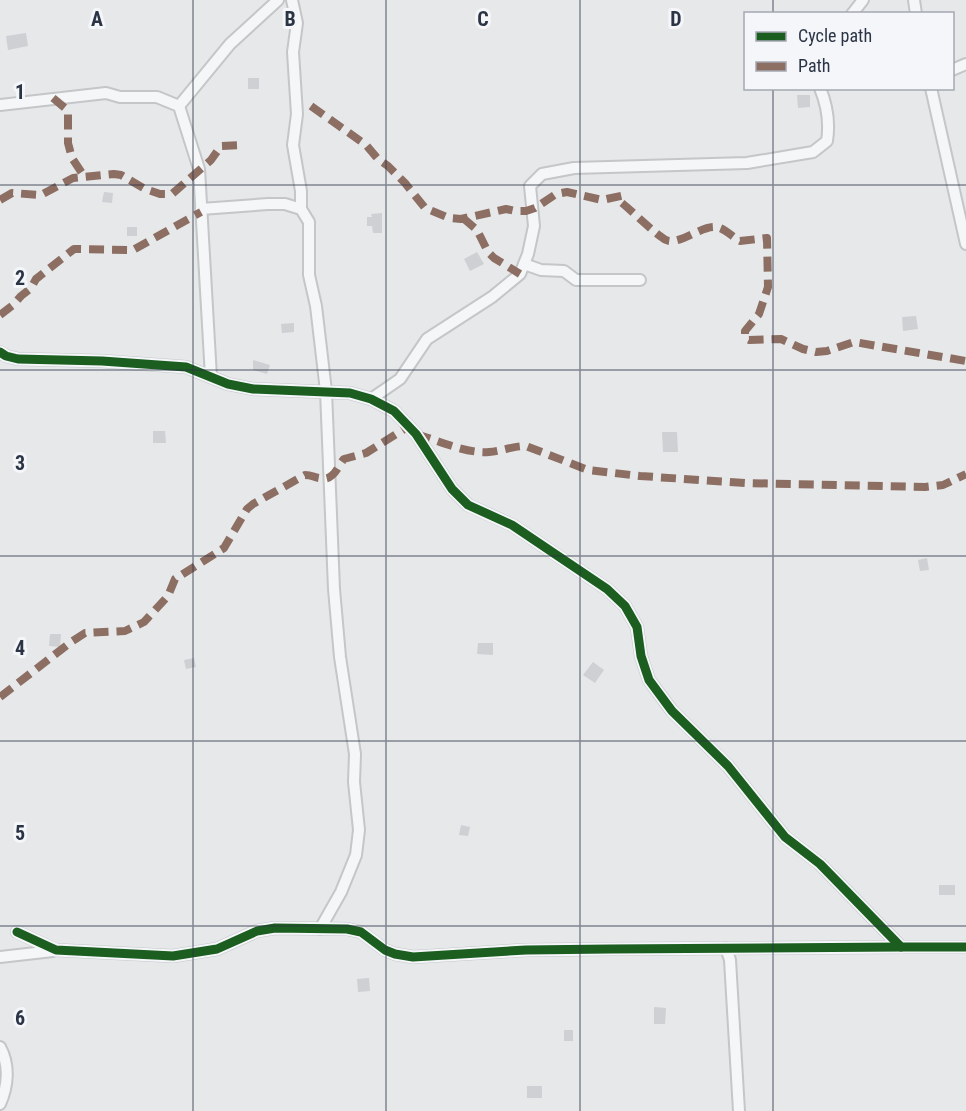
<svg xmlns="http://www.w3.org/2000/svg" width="966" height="1111" viewBox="0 0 966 1111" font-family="'Roboto Condensed',sans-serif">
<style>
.building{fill:#ced0d3}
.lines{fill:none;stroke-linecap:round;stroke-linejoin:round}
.minor-casing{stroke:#c4c6c8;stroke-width:14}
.minor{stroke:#f5f6f7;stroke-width:10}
.quiet{stroke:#8d6e63;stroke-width:8;stroke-dasharray:15 8;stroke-linecap:butt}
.cycleway-casing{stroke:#f4f6f9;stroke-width:13}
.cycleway{stroke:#1b5e20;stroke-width:9}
.grid{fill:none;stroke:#2b3445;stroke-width:1.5;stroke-opacity:0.55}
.grid-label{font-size:20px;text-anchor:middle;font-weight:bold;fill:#2b3445;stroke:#f4f6f9;stroke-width:6;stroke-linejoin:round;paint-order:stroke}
</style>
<rect width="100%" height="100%" fill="#e6e8ea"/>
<g class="building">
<path d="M 26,33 L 28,46 L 8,50 L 6,36 Z"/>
<rect x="248" y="78" width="11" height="11"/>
<path d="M 797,95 L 810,95 L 810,107 L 798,108 Z"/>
<path d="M 104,192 L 113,193 L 112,203 L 102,202 Z"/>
<path d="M 382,213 L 382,233 L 373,233 L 372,226 L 367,226 L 367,217 L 372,217 L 371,214 Z"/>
<rect x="127" y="227" width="10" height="9"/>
<path d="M 477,252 L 484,264 L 470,271 L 464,259 Z"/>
<path d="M 916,316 L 918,329 L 903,331 L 902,317 Z"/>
<path d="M 294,323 L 294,332 L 282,333 L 281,324 Z"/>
<path d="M 253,360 L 270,365 L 267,374 L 253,370 Z"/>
<path d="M 153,431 L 165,431 L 166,443 L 153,443 Z"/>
<path d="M 662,432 L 677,432 L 678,452 L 663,452 Z"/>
<path d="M 927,558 L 929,570 L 920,571 L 918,560 Z"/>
<path d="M 50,634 L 61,634 L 60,647 L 49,646 Z"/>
<path d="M 478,643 L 493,643 L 493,655 L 477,654 Z"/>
<path d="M 194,658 L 196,667 L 186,669 L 184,660 Z"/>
<path d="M 593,662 L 604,670 L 595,683 L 583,675 Z"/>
<path d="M 461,825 L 470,827 L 468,836 L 459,835 Z"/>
<rect x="939" y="885" width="16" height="10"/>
<path d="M 369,978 L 370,991 L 358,992 L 357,979 Z"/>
<path d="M 654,1007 L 666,1008 L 665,1024 L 654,1024 Z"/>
<rect x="564" y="1030" width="9" height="11"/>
<rect x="527" y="1086" width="15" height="12"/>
</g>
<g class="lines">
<g class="minor-casing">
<g id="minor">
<path d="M 292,0 L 297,23 L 293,52 L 297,114 L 293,145 L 301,191 L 301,209"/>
<path d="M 914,0 L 916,14"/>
<path d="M 852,14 L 863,0"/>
<path d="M 952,70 L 966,64"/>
<path d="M 931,88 L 966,244"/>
<path d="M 0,105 L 106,93 L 120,97 L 157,97 L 179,106 L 199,169 L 211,377"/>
<path d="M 179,106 L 230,44 L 278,0"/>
<path d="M 201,209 L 268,204 L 285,204 L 301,209 L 309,222 L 309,275 L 316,306 L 326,391 L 334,589 L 340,657 L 355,754 L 354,782 L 359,830 L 356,855 L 341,892 L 320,929"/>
<path d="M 524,264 L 541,270 L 564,271 L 576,280 L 640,280"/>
<path d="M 0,352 L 6,356 L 18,359 L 102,361 L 186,367 L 228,384 L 253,389 L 350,393 L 371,399 L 394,411 L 416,434 L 452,489 L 468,505 L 512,525 L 607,589 L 625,606 L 637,627 L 641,656 L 649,680 L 672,711 L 728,766 L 785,837 L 820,864 L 901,947 L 966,947"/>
<path d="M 371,399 L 400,379 L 427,339 L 492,297 L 520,274 L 528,254 L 534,226 L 530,186 L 542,174 L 574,168 L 747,163 L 813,152 L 827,141 C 830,122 827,105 820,88"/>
<path d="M 17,932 L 56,950 L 173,956 L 217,949 L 257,931 L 275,928 L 347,929 L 361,932 L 385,950 L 395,954 L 413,957 L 526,950 L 610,949 L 901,947"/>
<path d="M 726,948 L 730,960 L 739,1111"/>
<path d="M 0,957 L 53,951"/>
<path d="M 0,1047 C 10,1065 8,1086 0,1104"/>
</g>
</g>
<use href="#minor" class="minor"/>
<g class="quiet">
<path d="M 53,98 L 65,108 L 68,113 L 68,143 L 72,158 L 84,176"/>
<path d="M 311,106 L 366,145 L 378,159 L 388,166 L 405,183 L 425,208 L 449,218 L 461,219 L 506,209 L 515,211 L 526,211 L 535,208 L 556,194 L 567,192 L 602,200 L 625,195"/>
<path d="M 0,200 L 12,193 L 41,195 L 73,178 L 114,174 L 121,175 L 145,189 L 160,194 L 172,194 L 211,160 L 221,146 L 244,145"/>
<path d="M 622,203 C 632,211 656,235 666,240 C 678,246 701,226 715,227 C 724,227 732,237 740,241 L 767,238 L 768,287 L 759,314 L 745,331 L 745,338 L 749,340 L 781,339 L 803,349 L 816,352 L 827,351 L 854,342 L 966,361"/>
<path d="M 463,218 L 477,230 L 488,252 L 494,258 L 520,274"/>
<path d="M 0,315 L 13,305 L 21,296 L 31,288 L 36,279 L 74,249 L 133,250 L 201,212"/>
<path d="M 416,434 C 437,440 467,454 489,452 C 502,451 513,446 526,446 L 588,470 L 640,476 L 746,483 L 925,487 L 943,485 L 966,474"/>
<path d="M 0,697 L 71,642 L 85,633 L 125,631 L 144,622 L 168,596 L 175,579 L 224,548 L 247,509 L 253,504 L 305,475 C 312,475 313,477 319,478 C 334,482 337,467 344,459 L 366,453 L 409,426"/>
</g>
<g class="cycleway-casing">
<g id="cycleway">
<path d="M 0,352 L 6,356 L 18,359 L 102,361 L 186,367 L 228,384 L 253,389 L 350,393 L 371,399 L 394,411 L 416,434 L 452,489 L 468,505 L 512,525 L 607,589 L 625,606 L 637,627 L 641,656 L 649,680 L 672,711 L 728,766 L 785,837 L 820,864 L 901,947 L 966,947"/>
<path d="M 17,932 L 56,950 L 173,956 L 217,949 L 257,931 L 275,928 L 347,929 L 361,932 L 385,950 L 395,954 L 413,957 L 526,950 L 610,949 L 901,947"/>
</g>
</g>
<use href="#cycleway" class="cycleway"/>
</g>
<path class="grid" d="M 193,0 L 193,1111M 386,0 L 386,1111M 580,0 L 580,1111M 773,0 L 773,14M 773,88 L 773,1111M 0,185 L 966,185M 0,370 L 966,370M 0,556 L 966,556M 0,741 L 966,741M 0,926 L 966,926"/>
<g class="grid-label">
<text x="97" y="26">A</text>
<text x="290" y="26">B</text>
<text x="483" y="26">C</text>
<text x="676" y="26">D</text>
<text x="20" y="99">1</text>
<text x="20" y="285">2</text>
<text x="20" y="470">3</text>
<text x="20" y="655">4</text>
<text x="20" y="840">5</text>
<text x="20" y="1025">6</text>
</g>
<rect x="744" y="12" width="210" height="78" fill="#f4f6f9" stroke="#a4a8b1" stroke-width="1.5"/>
<rect x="756" y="32" width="30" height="9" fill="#1b5e20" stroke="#a4a8b1" stroke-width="1.5"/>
<text x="798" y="42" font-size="18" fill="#2b3445">Cycle path</text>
<rect x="756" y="62" width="30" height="9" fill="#8d6e63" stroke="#a4a8b1" stroke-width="1.5"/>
<text x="798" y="72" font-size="18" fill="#2b3445">Path</text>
</svg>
